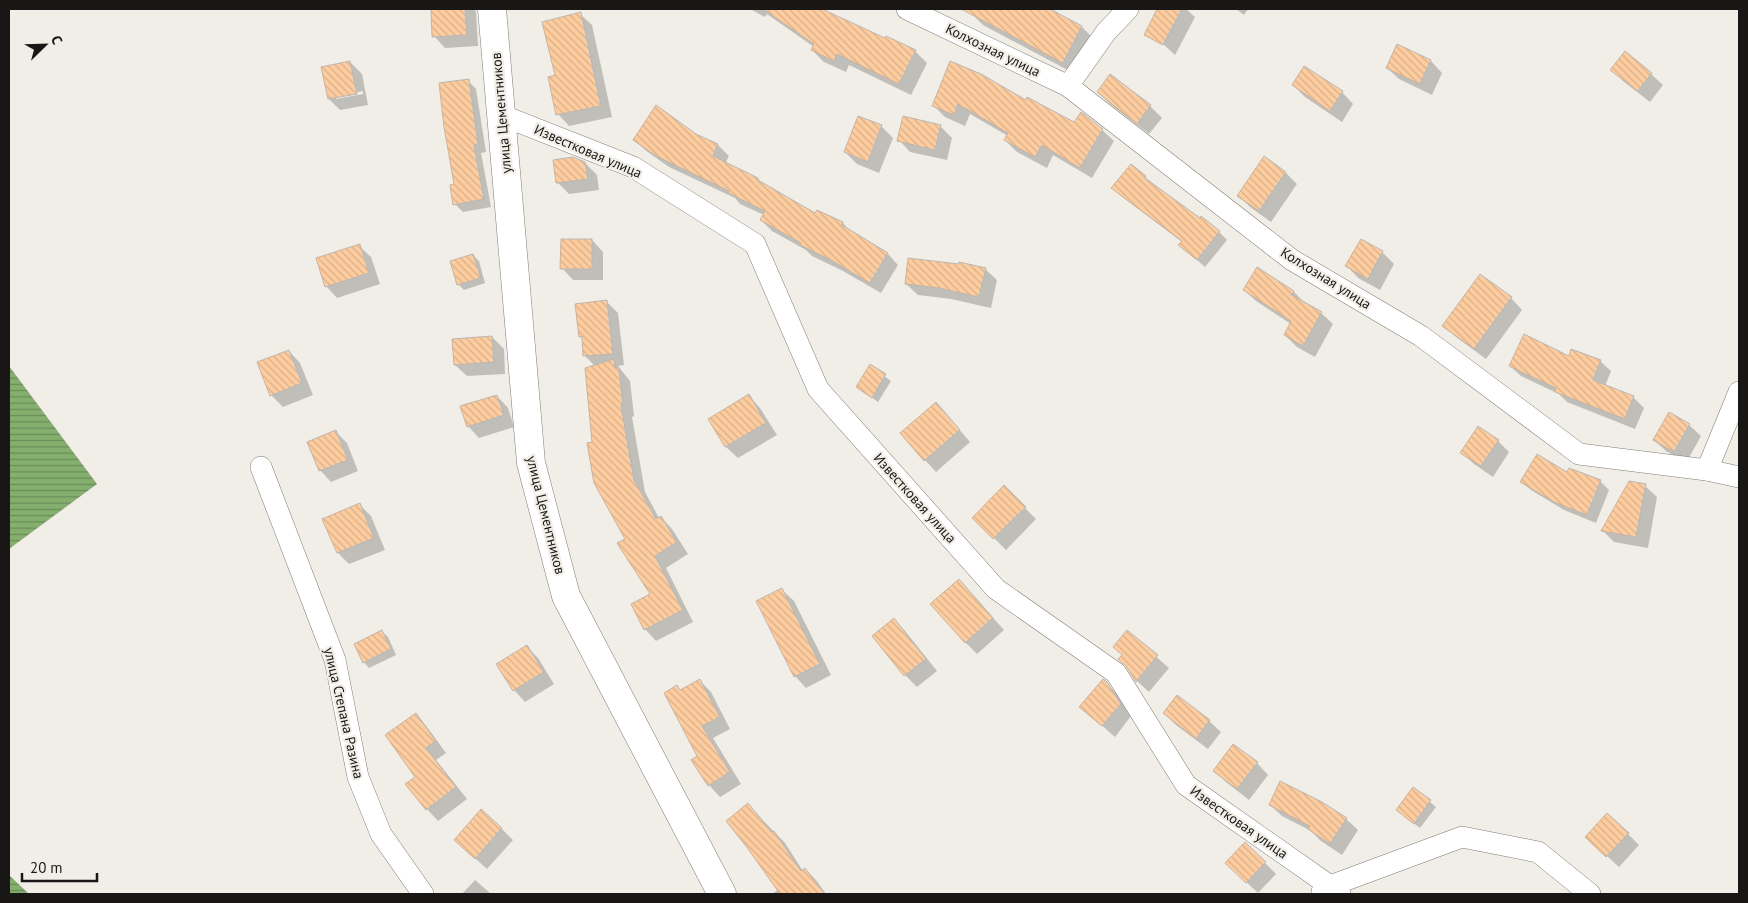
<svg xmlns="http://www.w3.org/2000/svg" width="1748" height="903" viewBox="0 0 1748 903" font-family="'PT Sans',sans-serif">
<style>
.water{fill:url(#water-rules)}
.shadow{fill:#0003;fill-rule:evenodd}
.building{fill:url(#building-back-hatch);stroke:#bcb6b1}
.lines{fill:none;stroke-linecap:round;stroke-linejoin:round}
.minor-casing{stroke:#807e78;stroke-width:22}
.tertiary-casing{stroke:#807e78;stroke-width:29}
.minor{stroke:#fff;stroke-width:21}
.tertiary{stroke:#fff;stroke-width:28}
.labels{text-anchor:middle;stroke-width:4.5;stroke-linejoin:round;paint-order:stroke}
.street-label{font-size:14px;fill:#181715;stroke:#f1eee7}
</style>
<defs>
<pattern id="water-rules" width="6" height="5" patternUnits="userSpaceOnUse" patternTransform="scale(1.25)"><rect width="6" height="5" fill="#84af6d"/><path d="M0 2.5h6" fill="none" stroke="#6b8d58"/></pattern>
<pattern id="building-back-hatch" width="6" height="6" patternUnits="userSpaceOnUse" patternTransform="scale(1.25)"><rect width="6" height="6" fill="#fecd9f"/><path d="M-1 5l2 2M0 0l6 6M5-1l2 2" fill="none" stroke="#d9af88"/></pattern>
</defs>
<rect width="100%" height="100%" fill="#f1eee7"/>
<g class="water">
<path d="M 9,366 L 97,484 L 9,549 Z"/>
<path d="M 9,875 L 29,894 L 9,894 Z"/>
</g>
<g class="shadow">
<path d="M 432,9 L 473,9 L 476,11 L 478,46 L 445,48 L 434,36 Z"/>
<path d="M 750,9 L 815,9 L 828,17 L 915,51 L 927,63 L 911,95 L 849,65 L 846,72 L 824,62 L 812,50 L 814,47 L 767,14 L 765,17 Z"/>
<path d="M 973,9 L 1047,9 L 1082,27 L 1093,38 L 1075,74 L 983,25 L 971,13 Z"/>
<path d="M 1159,9 L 1186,9 L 1195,17 L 1175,55 L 1148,30 Z"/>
<path d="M 1236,9 L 1248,9 L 1244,15 Z"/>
<path d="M 580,14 L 592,25 L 612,117 L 569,126 L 558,114 Z"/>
<path d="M 1398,45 L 1431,61 L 1442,73 L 1432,95 L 1399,79 L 1387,68 Z"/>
<path d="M 350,62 L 362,74 L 368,105 L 340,110 L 329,99 ZM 363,91 L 363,94 L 336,99 L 336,97 Z"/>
<path d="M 1612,69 L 1651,74 L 1663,85 L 1650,102 L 1623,81 Z"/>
<path d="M 981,75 L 1026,102 L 1074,124 L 1102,130 L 1114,141 L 1092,178 L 1053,155 L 1047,168 L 1017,152 L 1005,140 L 1008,136 L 970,114 L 965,126 L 945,117 L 933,105 Z"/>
<path d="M 1111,76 L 1150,106 L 1162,118 L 1149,134 L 1110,104 L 1098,92 Z"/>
<path d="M 468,81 L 476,89 L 486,152 L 481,153 L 491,207 L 463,212 L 455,204 Z"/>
<path d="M 1293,85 L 1342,92 L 1353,104 L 1342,122 L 1305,97 Z"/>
<path d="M 881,126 L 893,138 L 879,173 L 857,164 L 845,152 Z"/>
<path d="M 940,126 L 952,138 L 947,160 L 910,152 L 899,140 Z"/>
<path d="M 696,135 L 718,145 L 729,156 L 725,164 L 758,179 L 763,185 L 816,215 L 817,211 L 843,223 L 850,231 L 888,254 L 898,265 L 881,293 L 843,271 L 812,256 L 806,250 L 772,231 L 761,220 L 764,215 L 740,204 L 735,198 L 669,167 L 645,150 L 634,139 Z"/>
<path d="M 585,163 L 597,175 L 599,190 L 569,194 L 557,182 Z"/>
<path d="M 1286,173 L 1297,184 L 1271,222 L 1250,207 L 1238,195 Z"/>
<path d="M 1145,177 L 1154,186 L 1219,232 L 1227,240 L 1205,267 L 1180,245 L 1182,242 L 1121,196 L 1113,188 Z"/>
<path d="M 592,240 L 603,252 L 603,280 L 573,280 L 562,268 Z"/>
<path d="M 1361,241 L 1382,252 L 1394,264 L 1380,290 L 1358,278 L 1347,266 Z"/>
<path d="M 359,246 L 371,257 L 380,284 L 337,298 L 326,286 Z"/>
<path d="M 473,255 L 479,261 L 485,283 L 464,290 L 458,284 Z"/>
<path d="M 985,269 L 997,280 L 991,308 L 951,299 L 918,295 L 906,284 Z"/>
<path d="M 1257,269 L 1294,292 L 1305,303 L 1321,313 L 1333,324 L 1315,357 L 1297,347 L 1285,335 L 1291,324 L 1256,301 L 1244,290 Z"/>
<path d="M 1511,298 L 1522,310 L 1486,359 L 1456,337 L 1444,326 Z"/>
<path d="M 607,302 L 618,313 L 624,365 L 618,366 L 630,381 L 634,416 L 632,417 L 645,492 L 659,518 L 661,517 L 672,529 L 688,554 L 666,568 L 693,622 L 656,641 L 645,629 L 651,595 L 626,539 L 593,443 L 595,366 L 585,356 L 583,339 L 580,336 Z"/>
<path d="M 492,337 L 504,349 L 505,374 L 467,376 L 455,365 Z"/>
<path d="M 289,351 L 300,363 L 313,395 L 283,407 L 271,395 Z"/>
<path d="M 1569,357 L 1600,361 L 1611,371 L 1605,386 L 1633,397 L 1644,408 L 1635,429 L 1567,402 L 1559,394 L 1521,376 L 1510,366 Z"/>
<path d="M 870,366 L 891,381 L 878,402 L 857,387 Z"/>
<path d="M 497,396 L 508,408 L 514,427 L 479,438 L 468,426 Z"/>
<path d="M 749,396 L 760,408 L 777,435 L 738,458 L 726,447 L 710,419 Z"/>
<path d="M 947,415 L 970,442 L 936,472 L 901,434 Z"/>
<path d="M 1689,425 L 1701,436 L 1686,463 L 1666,451 L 1654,440 Z"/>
<path d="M 336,432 L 347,443 L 358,471 L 331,482 L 320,470 Z"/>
<path d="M 1498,441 L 1509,452 L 1493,477 L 1474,464 L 1462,453 Z"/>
<path d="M 1568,474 L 1600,481 L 1609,490 L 1596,523 L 1564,510 L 1531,490 L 1522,482 Z"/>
<path d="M 1645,486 L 1657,497 L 1648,548 L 1614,542 L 1603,531 Z"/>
<path d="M 1004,487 L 1036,519 L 1006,550 L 974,518 Z"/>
<path d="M 360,505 L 371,516 L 385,550 L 349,564 L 338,553 Z"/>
<path d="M 782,590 L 794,601 L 831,675 L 806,688 L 795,676 Z"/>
<path d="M 970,592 L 1004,630 L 977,654 L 965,642 Z"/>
<path d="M 894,620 L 905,631 L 937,671 L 917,687 L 905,675 L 874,636 Z"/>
<path d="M 1127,631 L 1169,668 L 1149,692 L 1137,681 L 1123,656 Z"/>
<path d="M 382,632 L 388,637 L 396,655 L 369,668 L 364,662 Z"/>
<path d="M 526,646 L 538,658 L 554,684 L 525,702 L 514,690 Z"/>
<path d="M 700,681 L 711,692 L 730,729 L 713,738 L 741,784 L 720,797 L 709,785 L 698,757 L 681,691 Z"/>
<path d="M 1106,683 L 1118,695 L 1131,716 L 1115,737 L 1081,707 Z"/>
<path d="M 1177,697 L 1209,721 L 1221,732 L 1208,749 L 1176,725 L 1164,713 Z"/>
<path d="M 416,715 L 427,727 L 446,753 L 436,760 L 467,799 L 438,821 L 427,809 L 416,777 Z"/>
<path d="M 1257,763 L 1268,775 L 1249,800 L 1226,782 L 1214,771 Z"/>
<path d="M 1413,788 L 1436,807 L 1420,828 L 1403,815 Z"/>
<path d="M 748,805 L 785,843 L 803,871 L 805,869 L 816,880 L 826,894 L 772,894 L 778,890 Z"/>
<path d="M 1270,805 L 1346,819 L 1358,830 L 1342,855 L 1321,841 L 1311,831 L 1282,816 Z"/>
<path d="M 501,828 L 513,840 L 487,869 L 455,840 Z"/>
<path d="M 1628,834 L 1639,845 L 1619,867 L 1598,848 Z"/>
<path d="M 1245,843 L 1276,874 L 1258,893 L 1226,863 Z"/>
<path d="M 475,880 L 491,894 L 462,894 Z"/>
</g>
<g class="building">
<path d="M 431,9 L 465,9 L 467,35 L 432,37 Z"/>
<path d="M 763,9 L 822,9 L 885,38 L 886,36 L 916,50 L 899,84 L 837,54 L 834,61 L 811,50 L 814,44 Z"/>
<path d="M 961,9 L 1050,9 L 1082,26 L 1063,63 Z"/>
<path d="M 1157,9 L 1182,9 L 1163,45 L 1144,35 Z"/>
<path d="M 581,12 L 601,106 L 556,115 L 548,77 L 555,75 L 542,22 Z"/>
<path d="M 1397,44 L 1431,60 L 1420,84 L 1386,68 Z"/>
<path d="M 1625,51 L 1652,73 L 1638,91 L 1610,70 Z"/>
<path d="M 350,61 L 357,94 L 328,99 L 321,67 Z"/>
<path d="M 950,61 L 981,74 L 1026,100 L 1027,97 L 1074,122 L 1081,112 L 1103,129 L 1080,168 L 1042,145 L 1035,157 L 1004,140 L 1008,133 L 958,104 L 954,115 L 932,106 Z"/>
<path d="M 1304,66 L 1343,91 L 1330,111 L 1292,85 Z"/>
<path d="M 1110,74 L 1151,105 L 1137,124 L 1097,92 Z"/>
<path d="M 469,79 L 478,144 L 474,145 L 484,199 L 453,205 L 450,185 L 454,184 L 444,127 L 439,83 Z"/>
<path d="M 656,105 L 696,134 L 718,144 L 713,156 L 758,178 L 758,180 L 815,213 L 817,210 L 843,222 L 842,225 L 888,253 L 870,283 L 831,260 L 800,245 L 801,243 L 760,220 L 765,211 L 728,193 L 729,191 L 656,156 L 633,140 Z"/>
<path d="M 858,116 L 882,125 L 868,162 L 844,152 Z"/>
<path d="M 903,116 L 941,125 L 935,150 L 897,141 Z"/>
<path d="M 1264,156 L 1286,172 L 1259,211 L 1237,196 Z"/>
<path d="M 573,157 L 585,162 L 588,179 L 556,183 L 553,160 Z"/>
<path d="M 1131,164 L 1146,176 L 1145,178 L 1200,218 L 1201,216 L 1220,231 L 1197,260 L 1178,245 L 1182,241 L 1111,188 Z"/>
<path d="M 561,239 L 592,239 L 592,269 L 560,269 Z"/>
<path d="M 1361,239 L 1383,251 L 1368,279 L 1345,266 Z"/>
<path d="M 360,244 L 369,273 L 325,287 L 316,258 Z"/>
<path d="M 473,254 L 481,278 L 457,285 L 450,261 Z"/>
<path d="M 908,258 L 959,264 L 959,262 L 986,268 L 979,297 L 939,288 L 905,284 Z"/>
<path d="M 1257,267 L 1294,291 L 1292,295 L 1322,312 L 1303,346 L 1284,335 L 1291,321 L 1243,290 Z"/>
<path d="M 1480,274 L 1512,297 L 1474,349 L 1442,326 Z"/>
<path d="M 607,300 L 613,354 L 583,356 L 582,336 L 579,337 L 575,304 Z"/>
<path d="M 1524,334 L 1569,356 L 1571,349 L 1601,360 L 1593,380 L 1634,396 L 1625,419 L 1555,392 L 1556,388 L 1509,366 Z"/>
<path d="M 492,336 L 494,362 L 454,365 L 452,339 Z"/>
<path d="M 289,350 L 302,383 L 270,396 L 257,362 Z"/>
<path d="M 614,359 L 615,368 L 619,368 L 623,405 L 621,405 L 634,480 L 656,519 L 661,516 L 677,542 L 655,556 L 683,610 L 644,630 L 631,604 L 650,594 L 617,543 L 625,539 L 594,483 L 587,443 L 592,442 L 585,368 Z"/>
<path d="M 870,364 L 886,374 L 872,398 L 856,387 Z"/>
<path d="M 749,394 L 766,423 L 725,447 L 708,419 Z"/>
<path d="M 497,395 L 504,415 L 467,427 L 460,406 Z"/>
<path d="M 936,402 L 960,430 L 924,461 L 900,433 Z"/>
<path d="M 1669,412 L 1690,424 L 1674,452 L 1653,440 Z"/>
<path d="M 1478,426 L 1499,440 L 1481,466 L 1460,453 Z"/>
<path d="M 336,430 L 348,460 L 319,471 L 307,442 Z"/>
<path d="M 1537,454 L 1567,472 L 1569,468 L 1601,480 L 1587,515 L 1554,502 L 1520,482 Z"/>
<path d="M 1629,481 L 1646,484 L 1636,537 L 1601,531 Z"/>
<path d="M 1004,485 L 1026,507 L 993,539 L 972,518 Z"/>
<path d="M 360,503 L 374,538 L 337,553 L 322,519 Z"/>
<path d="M 959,579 L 993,618 L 965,643 L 930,604 Z"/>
<path d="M 782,588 L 820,664 L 794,677 L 756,601 Z"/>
<path d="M 894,618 L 926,659 L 904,676 L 872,636 Z"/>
<path d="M 382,630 L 391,649 L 363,663 L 354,644 Z"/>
<path d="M 1127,630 L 1158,655 L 1136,682 L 1126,666 L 1118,659 L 1122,655 L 1113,647 Z"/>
<path d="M 527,645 L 544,672 L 513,691 L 496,664 Z"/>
<path d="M 700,679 L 720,717 L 702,726 L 730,772 L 708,786 L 691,760 L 697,756 L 664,693 L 677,685 L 680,690 Z"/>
<path d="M 1103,679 L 1107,682 L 1121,704 L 1102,726 L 1079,707 Z"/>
<path d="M 1177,695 L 1210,720 L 1196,739 L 1163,713 Z"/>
<path d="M 416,713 L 436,741 L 426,748 L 456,787 L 426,810 L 405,784 L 415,777 L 385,735 Z"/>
<path d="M 1233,744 L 1258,762 L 1237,789 L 1213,771 Z"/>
<path d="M 1280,781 L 1322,802 L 1347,818 L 1330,844 L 1308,829 L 1310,826 L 1269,805 Z"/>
<path d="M 1413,787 L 1431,800 L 1414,824 L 1396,810 Z"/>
<path d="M 748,803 L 772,832 L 774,831 L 801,871 L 805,868 L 825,894 L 780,894 L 746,846 L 726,821 Z"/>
<path d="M 481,809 L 502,828 L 475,859 L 454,840 Z"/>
<path d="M 1607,813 L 1629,833 L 1606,857 L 1585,837 Z"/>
<path d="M 1245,842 L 1266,862 L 1246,883 L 1225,863 Z"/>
</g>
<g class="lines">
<g class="minor-casing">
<g id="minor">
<path d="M 907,9 L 1068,86 L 1292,260 L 1421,336 L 1579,454 L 1707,470 L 1739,477"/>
<path d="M 1068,86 L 1106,32 L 1128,9"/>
<path d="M 501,115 L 633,167 L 755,244 L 818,389 L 996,589 L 1116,673 L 1186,785 L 1330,886 L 1340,894"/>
<path d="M 261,467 L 335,660 L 358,777 L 381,834 L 423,894"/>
<path d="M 1707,470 L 1739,392"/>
<path d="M 1322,892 L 1330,886 L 1462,837 L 1538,852 L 1590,894"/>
</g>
</g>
<g class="tertiary-casing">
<path id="tertiary" d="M 492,9 L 531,463 L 566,596 L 722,894"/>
</g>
<use href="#minor" class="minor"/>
<use href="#tertiary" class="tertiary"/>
</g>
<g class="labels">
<g class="street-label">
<text transform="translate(993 50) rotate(26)" y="5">Колхозная улица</text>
<text transform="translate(501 113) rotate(-95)" y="5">улица Цементников</text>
<text transform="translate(588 151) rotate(23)" y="5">Известковая улица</text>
<text transform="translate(1326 278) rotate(32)" y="5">Колхозная улица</text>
<text transform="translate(915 498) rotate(48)" y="5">Известковая улица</text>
<text transform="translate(546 515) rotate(76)" y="5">улица Цементников</text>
<text transform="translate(344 713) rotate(77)" y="5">улица Степана Разина</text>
<text transform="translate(1239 822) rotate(35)" y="5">Известковая улица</text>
</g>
</g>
<rect width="1748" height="903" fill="none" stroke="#181715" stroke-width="20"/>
<g transform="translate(45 45) rotate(67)" stroke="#f1eee7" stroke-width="4" paint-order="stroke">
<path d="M0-4L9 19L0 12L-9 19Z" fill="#181715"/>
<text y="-8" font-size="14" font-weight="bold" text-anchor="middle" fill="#181715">С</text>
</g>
<path d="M22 873v8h75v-8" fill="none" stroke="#181715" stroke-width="2.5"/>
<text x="30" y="873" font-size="15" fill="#181715" stroke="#f1eee7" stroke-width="4" paint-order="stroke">20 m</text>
</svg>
